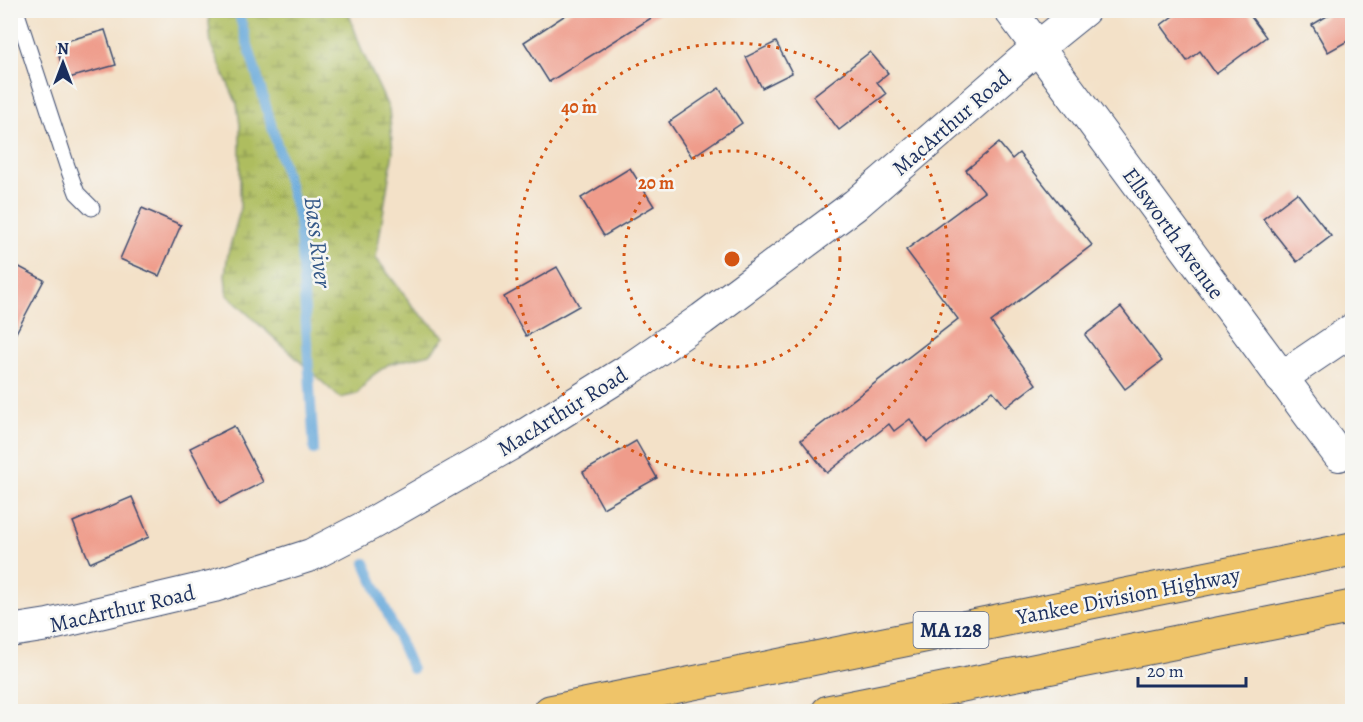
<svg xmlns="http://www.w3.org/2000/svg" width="1363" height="722" viewBox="0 0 1363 722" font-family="Alegreya,serif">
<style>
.wetland{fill:url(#wetland-marsh);stroke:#64765e;stroke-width:1.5}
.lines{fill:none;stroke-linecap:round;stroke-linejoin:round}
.stream{stroke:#66a8da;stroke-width:10}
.building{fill:#ef9c8b}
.lane-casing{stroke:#3b4a6e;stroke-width:17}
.street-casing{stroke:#3b4a6e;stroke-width:34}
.highway-casing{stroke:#3b4a6e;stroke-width:35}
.lane{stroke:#fff;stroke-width:15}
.street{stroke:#fff;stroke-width:32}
.highway{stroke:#efc469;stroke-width:33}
.ring{fill:none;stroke:#d45514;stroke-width:3;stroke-dasharray:3 6}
.labels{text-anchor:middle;stroke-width:5;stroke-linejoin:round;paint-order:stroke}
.shield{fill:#f6f6f2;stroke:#5d6b8a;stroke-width:1.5}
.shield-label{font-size:21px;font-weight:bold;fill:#1b2f5e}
.street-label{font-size:22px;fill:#1b2f5e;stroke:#f6f6f2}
.water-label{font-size:24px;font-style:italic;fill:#355989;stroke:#f6f6f2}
.centre{fill:#d45514;stroke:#f6f6f2;stroke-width:3}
.ring-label{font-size:18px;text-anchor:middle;font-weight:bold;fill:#d45514;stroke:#f6f6f2;stroke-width:5;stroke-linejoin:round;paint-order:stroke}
</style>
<defs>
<pattern id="wetland-marsh" width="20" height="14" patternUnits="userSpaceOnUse" patternTransform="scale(1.5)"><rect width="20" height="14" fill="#aebd5f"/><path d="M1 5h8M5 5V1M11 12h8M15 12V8" fill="none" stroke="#8d9a52"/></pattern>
</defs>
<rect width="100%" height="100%" fill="#f6f6f2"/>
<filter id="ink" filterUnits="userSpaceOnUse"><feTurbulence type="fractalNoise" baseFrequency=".0167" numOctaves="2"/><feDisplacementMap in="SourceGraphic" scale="12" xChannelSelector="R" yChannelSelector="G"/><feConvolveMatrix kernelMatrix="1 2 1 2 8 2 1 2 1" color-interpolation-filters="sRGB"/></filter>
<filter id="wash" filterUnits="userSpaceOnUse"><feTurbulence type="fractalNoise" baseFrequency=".008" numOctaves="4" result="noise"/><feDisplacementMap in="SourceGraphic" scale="24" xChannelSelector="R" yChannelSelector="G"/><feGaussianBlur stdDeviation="1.35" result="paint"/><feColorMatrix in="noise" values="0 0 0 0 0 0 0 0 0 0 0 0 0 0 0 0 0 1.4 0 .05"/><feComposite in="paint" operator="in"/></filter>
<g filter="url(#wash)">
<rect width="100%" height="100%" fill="#f3e1c8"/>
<path class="wetland" d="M 208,11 L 348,11 L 362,51 L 389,109 L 393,152 L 376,258 L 415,309 L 445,337 L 430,354 L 389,364 L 372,376 L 357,394 L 340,398 L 227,295 L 225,275 L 228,253 L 240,211 L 240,125 L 237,104 L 211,45 Z"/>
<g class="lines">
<g class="stream">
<path d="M 241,10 L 240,18 L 299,219 L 314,450"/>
<path d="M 365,563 L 412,669"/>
</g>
</g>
<g id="blocks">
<g class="building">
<path d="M 573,10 L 664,10 L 549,82 L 524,42 Z"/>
<path d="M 1181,10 L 1246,10 L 1266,37 L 1216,74 L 1200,51 L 1187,61 L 1161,25 Z"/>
<path d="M 1337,10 L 1353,10 L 1353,38 L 1328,52 L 1312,25 Z"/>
<path d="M 105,30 L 116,65 L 65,79 L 56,44 Z"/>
<path d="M 776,42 L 792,73 L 762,88 L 746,57 Z"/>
<path d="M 870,52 L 888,73 L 877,82 L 886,94 L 839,130 L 813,96 Z"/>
<path d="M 719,88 L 742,123 L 692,157 L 669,122 Z"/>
<path d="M 999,143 L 1012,159 L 1019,153 L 1092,245 L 991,322 L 1036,384 L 1006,407 L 993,391 L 927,442 L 910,419 L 894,431 L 889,424 L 827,473 L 801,440 L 958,319 L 906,250 L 984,192 L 966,170 Z"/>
<path d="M 630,168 L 654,206 L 604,236 L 581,198 Z"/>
<path d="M 1297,193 L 1331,236 L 1297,262 L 1263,219 Z"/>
<path d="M 142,208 L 181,225 L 159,276 L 120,259 Z"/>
<path d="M 10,262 L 44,280 L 10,344 Z"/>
<path d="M 557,267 L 579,306 L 526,336 L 504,297 Z"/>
<path d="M 1121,307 L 1162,361 L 1125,389 L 1085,335 Z"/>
<path d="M 234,426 L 263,482 L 220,504 L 190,448 Z"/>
<path d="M 636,441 L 657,478 L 603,508 L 583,472 Z"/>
<path d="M 132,497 L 149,537 L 90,563 L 73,522 Z"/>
</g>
</g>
</g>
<g filter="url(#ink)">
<use href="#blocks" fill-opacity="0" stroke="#3b4a6e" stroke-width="1.5"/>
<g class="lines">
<g class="lane-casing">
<path id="lane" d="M 16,10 L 67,166 L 77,193 L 92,208"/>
</g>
<g class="street-casing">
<g id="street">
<path d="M 1010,10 L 1339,455"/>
<path d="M 1281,378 L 1352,330"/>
<path d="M 10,631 L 48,625 L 214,586 L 311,555 L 369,525 L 509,445 L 627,371 L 702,319 L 855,205 L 1037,48 L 1084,10"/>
</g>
</g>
<g class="highway-casing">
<g id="highway">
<path d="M 550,712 L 1352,549"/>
<path d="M 828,712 L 1352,607"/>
</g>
</g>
<use href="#lane" class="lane"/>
<use href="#street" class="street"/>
<use href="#highway" class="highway"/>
</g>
</g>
<g class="ring">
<circle cx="732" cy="259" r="108"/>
<circle cx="732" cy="259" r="216"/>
</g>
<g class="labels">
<rect class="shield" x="913.5" y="612" width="75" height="36" rx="4.5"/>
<g class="shield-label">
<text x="951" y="637">MA 128</text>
</g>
<g class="street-label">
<text transform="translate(951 122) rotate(-41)" y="8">MacArthur Road</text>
<text transform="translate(1174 233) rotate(54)" y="8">Ellsworth Avenue</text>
<text transform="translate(562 411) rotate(-32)" y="8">MacArthur Road</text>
<text transform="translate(1128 595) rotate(-11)" y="8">Yankee Division Highway</text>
<text transform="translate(122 608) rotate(-13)" y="8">MacArthur Road</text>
</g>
<g class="water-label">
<text transform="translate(318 242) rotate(83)" y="8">Bass River</text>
</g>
</g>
<circle cx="732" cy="259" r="9" class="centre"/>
<g class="ring-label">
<text x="579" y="113">40 m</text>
<text x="656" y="189">20 m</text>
</g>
<rect width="1363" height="722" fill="none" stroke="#f6f6f2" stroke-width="36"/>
<g transform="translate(63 63)" stroke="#f6f6f2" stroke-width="4.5" paint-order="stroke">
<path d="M0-4.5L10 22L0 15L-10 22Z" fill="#1b2f5e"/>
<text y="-9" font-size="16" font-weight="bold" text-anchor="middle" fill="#1b2f5e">N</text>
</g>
<path d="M1138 677v9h108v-9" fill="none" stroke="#1b2f5e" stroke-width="3"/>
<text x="1147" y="677" font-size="18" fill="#1b2f5e" stroke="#f6f6f2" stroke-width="4.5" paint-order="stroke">20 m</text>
</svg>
